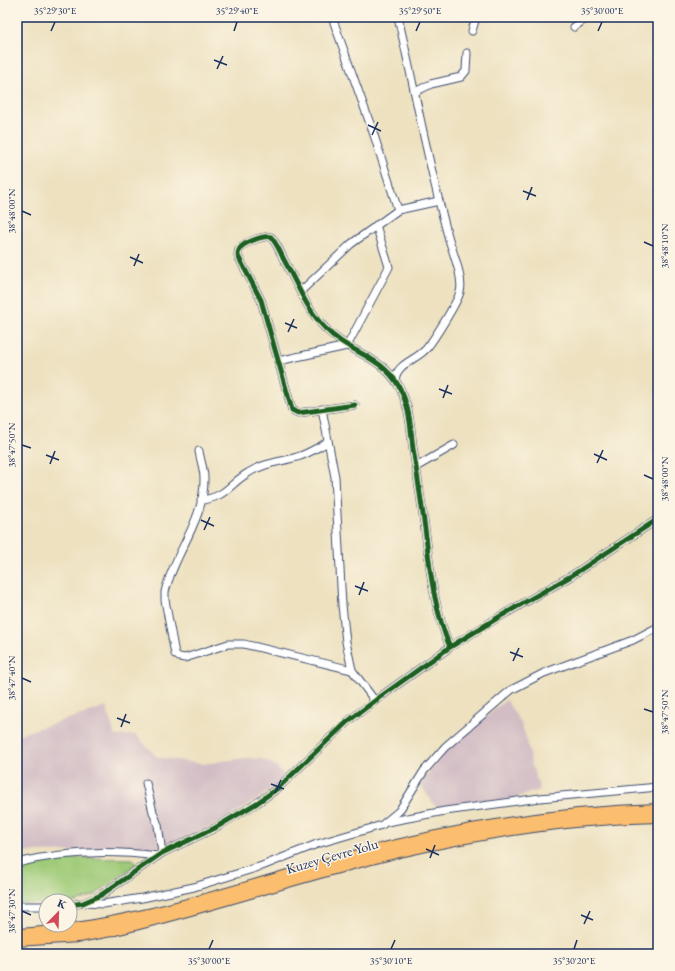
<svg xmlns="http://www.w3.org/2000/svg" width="675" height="971" viewBox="0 0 675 971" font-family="'EB Garamond',serif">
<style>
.industrial{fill:#d2bdc5}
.green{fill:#9fcb78;stroke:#5d7d6b}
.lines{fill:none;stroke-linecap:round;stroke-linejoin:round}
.minor-casing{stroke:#3a4a6d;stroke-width:9}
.highway-casing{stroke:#3a4a6d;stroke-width:12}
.minor{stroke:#fff;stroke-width:7}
.highway{stroke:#fbbd6e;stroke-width:10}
.cycleway-casing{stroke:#fcf5e5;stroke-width:8}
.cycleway{stroke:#1b5e20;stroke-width:5}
.ticks{fill:none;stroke:#1b2f5e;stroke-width:1.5}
.labels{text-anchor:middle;stroke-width:3;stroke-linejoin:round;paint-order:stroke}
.street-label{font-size:14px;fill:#1b2f5e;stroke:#fcf5e5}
.neatline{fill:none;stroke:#1b2f5e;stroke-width:1.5}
.ticks-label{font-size:10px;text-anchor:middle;fill:#1b2f5e}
</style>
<rect width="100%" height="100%" fill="#fcf5e5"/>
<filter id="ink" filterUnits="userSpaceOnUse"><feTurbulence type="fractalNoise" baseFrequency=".025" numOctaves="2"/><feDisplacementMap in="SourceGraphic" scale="8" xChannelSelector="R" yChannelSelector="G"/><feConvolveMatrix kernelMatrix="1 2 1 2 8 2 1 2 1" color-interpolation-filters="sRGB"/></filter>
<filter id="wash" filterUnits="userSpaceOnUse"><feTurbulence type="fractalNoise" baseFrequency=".012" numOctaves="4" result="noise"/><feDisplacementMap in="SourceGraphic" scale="16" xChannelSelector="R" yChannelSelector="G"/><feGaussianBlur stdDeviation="0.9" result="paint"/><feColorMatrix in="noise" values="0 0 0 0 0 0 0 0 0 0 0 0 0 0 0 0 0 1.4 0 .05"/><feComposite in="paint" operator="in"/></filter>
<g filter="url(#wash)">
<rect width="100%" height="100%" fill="#ede1c0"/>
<g class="industrial">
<path d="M 506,700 L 521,723 L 527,741 L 531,763 L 540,790 L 490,805 L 437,809 L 420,784 L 446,750 Z"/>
<path d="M 106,707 L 115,736 L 136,735 L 157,757 L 203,764 L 244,758 L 262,759 L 275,765 L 285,776 L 281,782 L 262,796 L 221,822 L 169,845 L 135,851 L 17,852 L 17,735 Z"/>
</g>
<path class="green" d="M 73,858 L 133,859 L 136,864 L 95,895 L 70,904 L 70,901 L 46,901 L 46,904 L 17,903 L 17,869 L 44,862 Z"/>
</g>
<g filter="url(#ink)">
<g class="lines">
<g class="minor-casing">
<g id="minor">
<path d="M 574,27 L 588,17"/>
<path d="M 472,31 L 476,17"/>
<path d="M 415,92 L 431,84 L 461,77 L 466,71 L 467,53"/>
<path d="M 398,210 L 439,201"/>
<path d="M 301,291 L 351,244 L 398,210 L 373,132 L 332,17"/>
<path d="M 278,361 L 347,346 L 389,267 L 376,225"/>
<path d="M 395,380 C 397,363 415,361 426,349 C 433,341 457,303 460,292 C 464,278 452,251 448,236 C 428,164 415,90 398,17"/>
<path d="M 355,405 L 298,413 L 292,410 L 261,300 L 238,256 C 238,253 238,250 241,247 C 246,242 264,235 271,237 C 276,243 280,251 283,258 C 296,281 306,309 325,328 C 350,355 388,356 403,395 C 410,412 411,431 413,449 C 418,478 422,507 426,536 C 430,573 435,612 450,647"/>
<path d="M 322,409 L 335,477 L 342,605 L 346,642 L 352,670 L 375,701"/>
<path d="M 199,451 C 200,459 204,469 204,478 C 205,520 174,553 165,592 L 165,600 L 175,654 L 179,657 L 185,658 L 228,644 L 244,644 L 352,670"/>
<path d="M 416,467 L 454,445"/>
<path d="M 201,500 C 227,497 229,484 248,473 C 263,463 281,462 297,457 C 308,454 318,447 328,442"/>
<path d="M 146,783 L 153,812 L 158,825 L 162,853"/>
<path d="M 387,822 L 445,811 L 540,798 L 658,787"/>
<path d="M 17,863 C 64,851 110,850 158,856"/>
<path d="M 85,903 L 103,904 L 142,898 L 194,887 L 262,866 L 317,844 L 382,825 L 399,811 L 424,771 L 445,747 L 511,690 L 544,673 L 633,640 L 658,627"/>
<path d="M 70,905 L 83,903 L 101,895 L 162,853 L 215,828 L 257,803 L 278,788 L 347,722 L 380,697 L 450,647 L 499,617 L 571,576 L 658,519"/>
<path d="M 17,906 L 46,906"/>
</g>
</g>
<g class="highway-casing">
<g id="highway">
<path d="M 17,934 C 131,928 238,888 346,858 C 447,830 553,812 658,809"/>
<path d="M 17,941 L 79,937 L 111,931 C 208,908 303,875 400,852 C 484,832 572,819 658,817"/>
</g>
</g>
<use href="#minor" class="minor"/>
<use href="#highway" class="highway"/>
<g class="cycleway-casing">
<g id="cycleway">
<path d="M 355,405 L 298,413 L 292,410 L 261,300 L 238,256 C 238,253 238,250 241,247 C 246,242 264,235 271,237 C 276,243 280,251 283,258 C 296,281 306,309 325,328 C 350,355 388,356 403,395 C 410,412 411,431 413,449 C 418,478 422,507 426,536 C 430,573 435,612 450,647"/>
<path d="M 70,905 L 83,903 L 101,895 L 162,853 L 215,828 L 257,803 L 278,788 L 347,722 L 380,697 L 450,647 L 499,617 L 571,576 L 658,519"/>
</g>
</g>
<use href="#cycleway" class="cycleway"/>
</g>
</g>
<path class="ticks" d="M 51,31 L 55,22M 234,31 L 237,22M 416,31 L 420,22M 598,31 L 602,22M 214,60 L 227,65M 217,69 L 223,56M 368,125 L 381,131M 372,135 L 378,122M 523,191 L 536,196M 527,200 L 532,187M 22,211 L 31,215M 644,242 L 653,246M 130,257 L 143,263M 134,266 L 139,254M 285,323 L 297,328M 288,332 L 294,319M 439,389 L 452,394M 443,398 L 448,385M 22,445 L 31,448M 594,454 L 607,460M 46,455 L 59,460M 597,463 L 603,450M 50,464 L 55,451M 644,475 L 653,479M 201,520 L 214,526M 204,530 L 210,517M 355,586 L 368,591M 359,595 L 364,582M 510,652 L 523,657M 513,661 L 519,648M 22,678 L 31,682M 644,709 L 653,712M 117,718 L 130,723M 121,727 L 126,714M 271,784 L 284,789M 275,793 L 281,780M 426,849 L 439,855M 430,858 L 435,845M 22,911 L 31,915M 581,915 L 593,920M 584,924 L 590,911M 209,949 L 213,940M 391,949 L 395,940M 574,949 L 577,940"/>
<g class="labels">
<g class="street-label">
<text transform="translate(332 856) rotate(-16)" y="5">Kuzey Çevre Yolu</text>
</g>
</g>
<rect width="675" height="971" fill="none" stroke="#fcf5e5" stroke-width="44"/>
<g transform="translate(58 913) rotate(23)"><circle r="19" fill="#fcf5e5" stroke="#a2a6af"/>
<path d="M0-3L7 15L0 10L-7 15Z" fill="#d1495b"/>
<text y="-6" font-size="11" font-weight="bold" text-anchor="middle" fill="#1b2f5e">K</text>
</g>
<rect x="22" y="22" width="631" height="927" class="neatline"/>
<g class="ticks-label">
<text x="55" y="14">35°29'30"E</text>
<text x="237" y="14">35°29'40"E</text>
<text x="420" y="14">35°29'50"E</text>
<text x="602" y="14">35°30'00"E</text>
<text transform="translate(11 211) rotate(-90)" y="4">38°48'00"N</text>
<text transform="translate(664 246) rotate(-90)" y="4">38°48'10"N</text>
<text transform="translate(11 445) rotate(-90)" y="4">38°47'50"N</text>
<text transform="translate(664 479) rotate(-90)" y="4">38°48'00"N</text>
<text transform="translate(11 678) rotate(-90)" y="4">38°47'40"N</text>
<text transform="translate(664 712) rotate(-90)" y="4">38°47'50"N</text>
<text transform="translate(11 911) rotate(-90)" y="4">38°47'30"N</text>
<text x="209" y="964">35°30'00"E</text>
<text x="391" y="964">35°30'10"E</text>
<text x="574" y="964">35°30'20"E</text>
</g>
</svg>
